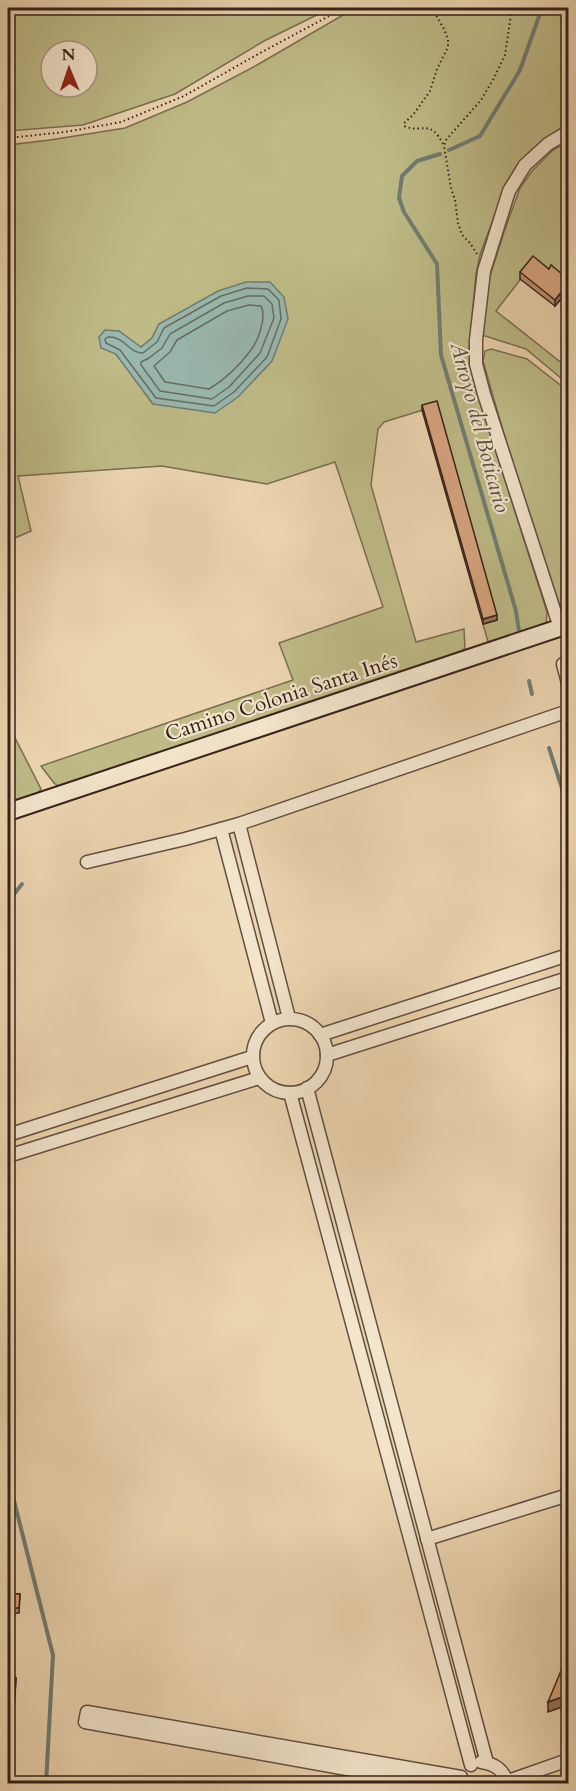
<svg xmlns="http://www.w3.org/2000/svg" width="576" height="1791" viewBox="0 0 576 1791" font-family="Cardo,serif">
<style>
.green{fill:#bebb87;stroke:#7a6e50;stroke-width:1.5;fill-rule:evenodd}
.water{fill:#99b8af;stroke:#717c73;stroke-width:1.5}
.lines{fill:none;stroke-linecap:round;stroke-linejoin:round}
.shore{stroke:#676d64;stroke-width:1.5}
.stream{stroke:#717c73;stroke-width:4}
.street-casing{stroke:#634f3f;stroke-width:15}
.secondary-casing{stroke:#352219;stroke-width:20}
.path{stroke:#352219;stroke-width:2;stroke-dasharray:1.5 3;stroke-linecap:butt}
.street{stroke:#f3e4cc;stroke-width:12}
.secondary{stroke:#f3e4cc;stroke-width:16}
.wall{fill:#ba8e6e;stroke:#352219;stroke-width:1.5}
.shaded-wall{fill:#97745a;stroke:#352219;stroke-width:1.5}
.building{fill:#d8a580;stroke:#352219;stroke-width:1.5}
.labels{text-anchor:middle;stroke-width:4.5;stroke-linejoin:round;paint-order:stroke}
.street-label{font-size:21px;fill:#352219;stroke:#f3e4cc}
.water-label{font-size:22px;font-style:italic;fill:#534f46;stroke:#f3e4cc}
</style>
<rect width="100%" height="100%" fill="#ecd5b1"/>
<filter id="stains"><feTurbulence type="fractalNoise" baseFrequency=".00333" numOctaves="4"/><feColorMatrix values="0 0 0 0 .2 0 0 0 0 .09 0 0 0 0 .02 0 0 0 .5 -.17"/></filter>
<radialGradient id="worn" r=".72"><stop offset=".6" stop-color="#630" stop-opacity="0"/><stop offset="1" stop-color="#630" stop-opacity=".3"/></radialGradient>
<g class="green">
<path d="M 8,8 L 331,8 L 264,41 L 175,94 L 83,125 L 8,131 ZM 51,51 L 87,51 L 87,87 L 51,87 Z"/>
<path d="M 355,8 L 568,8 L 568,122 L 526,155 L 507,182 L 480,255 L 476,274 L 469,350 L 475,386 L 547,612 L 546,626 L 488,642 L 483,624 L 497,620 L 436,406 L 384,422 L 378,429 L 371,485 L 416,642 L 464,629 L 465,648 L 459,654 L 61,788 L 54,783 L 41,766 L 293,680 L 279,643 L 383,607 L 335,462 L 267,484 L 162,466 L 18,476 L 31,531 L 8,541 L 8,145 L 50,140 L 125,128 L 187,102 L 257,65 ZM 171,318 L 153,404 L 116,354 L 119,331 L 140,348 L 152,338 L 159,324 Z"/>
<path d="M 568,141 L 568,286 L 533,263 L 496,311 L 568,368 L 568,384 L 526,349 L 482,335 L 490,276 L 504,232 L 520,188 L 532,171 L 553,150 Z"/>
<path d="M 491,349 L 527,359 L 568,391 L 568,615 L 562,613 L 508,448 L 483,361 L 485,351 Z"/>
<path d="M 8,724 L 41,789 L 38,793 L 8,803 Z"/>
</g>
<path class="water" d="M 246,282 L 270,282 L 284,297 L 288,319 L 272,361 L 238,397 L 215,413 L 153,404 L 116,354 L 101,348 L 99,337 L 105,330 L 119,331 L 141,347 L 152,338 L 159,324 L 218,291 Z"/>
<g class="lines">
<g class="shore">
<path d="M 247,288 L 268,289 L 279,300 L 281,319 L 267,357 L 234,392 L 214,406 L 156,398 L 120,350 L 106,343 L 105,339 L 108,337 C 125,336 128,353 143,353 L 157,342 L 164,328 L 221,296 Z"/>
<path d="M 248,296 L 264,296 L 272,304 L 274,318 L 260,353 L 229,387 L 212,399 L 160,391 L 141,365 L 141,362 L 149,358 L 162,348 L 170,334 L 224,303 Z"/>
<path d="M 249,305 L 261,306 C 267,316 258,341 251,350 C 240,365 224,380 209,389 L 165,382 L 154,366 L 170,352 L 177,340 L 227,311 Z"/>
</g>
<g class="stream">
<path d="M 449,150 L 480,136 L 520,70 L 542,8"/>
<path d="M 440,154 L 417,161 L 402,176 L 399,198 L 404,212 L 437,264 L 441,355 L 516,611 L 519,631"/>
<path d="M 529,681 L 532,694"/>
<path d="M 549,748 L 568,807"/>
<path d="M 8,902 L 22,884"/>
<path d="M 8,1477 L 53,1655 L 46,1784"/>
</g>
<g class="street-casing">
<g id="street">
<path d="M 560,628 L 484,394 L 476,364 L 476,340 L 484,271 L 509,191 L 525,165 L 548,144 L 568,132"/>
<path d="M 563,664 L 568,683"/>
<path d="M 239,824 L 289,1018"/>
<path d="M 221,829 L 272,1023"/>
<path d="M 87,862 L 185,839 L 239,824 L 568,711"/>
<circle cx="290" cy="1056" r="37"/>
<path d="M 320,1035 L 568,955"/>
<path d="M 327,1055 L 568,978"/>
<path d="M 307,1088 L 487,1763"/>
<path d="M 290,1093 L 471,1765"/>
<path d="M 8,1135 L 252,1057"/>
<path d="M 8,1156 L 259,1078"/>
<path d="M 427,1539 L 568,1495"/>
<path d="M 481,1762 C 495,1764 503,1769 508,1784"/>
<path d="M 508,1781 L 568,1760"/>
<path d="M 430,1784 L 85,1722 L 87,1712 L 461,1777"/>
</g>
</g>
<g class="secondary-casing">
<path id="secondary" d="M 8,812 L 568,625"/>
</g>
<g class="path">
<path d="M 432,8 L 444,29 L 448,39 L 448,47 L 437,69 L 430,91 L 413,115 L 405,122 L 404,126 C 422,134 430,118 443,144"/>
<path d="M 8,138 L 65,132 L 121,122 L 184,96 L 260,53 L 344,8"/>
<path d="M 477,254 L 470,243 L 462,235 L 458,223 L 455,200 L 451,188 L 444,146 L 446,140 L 481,100 L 494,78 L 505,55 L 512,8"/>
</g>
<use href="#street" class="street"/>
<use href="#secondary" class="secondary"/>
</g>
<g class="wall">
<path d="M 549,269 L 568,279 L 568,294 L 566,293 L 555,306 L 520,279 L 520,272 Z"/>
<path d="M 422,405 L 497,620 L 483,624 L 422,410 Z"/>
<path d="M 8,1594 L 20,1594 L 19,1613 L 8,1613 Z"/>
<path d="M 8,1678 L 16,1678 L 12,1745 L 8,1744 Z"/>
</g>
<g class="shaded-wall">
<path d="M 566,286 L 566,293 L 555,306 L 555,300 Z"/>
<path d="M 497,615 L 497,620 L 483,624 L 483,619 Z"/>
<path d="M 568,1695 L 568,1705 L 548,1712 L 548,1702 Z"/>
</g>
<g class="building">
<path d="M 533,256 L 549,269 L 551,265 L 568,279 L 568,288 L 566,286 L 555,300 L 520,272 Z"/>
<path d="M 437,401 L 497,615 L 483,619 L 422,405 Z"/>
<path d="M 8,1594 L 20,1594 L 19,1608 L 8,1608 L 8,1611 Z"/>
<path d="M 568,1654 L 568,1695 L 548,1702 Z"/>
<path d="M 8,1678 L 16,1678 L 12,1740 L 8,1740 Z"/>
</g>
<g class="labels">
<g class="street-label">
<text transform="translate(281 697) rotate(-18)" y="7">Camino Colonia Santa Inés</text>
</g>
<g class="water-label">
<text transform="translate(481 427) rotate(75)" y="8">Arroyo del Boticario</text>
</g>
</g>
<rect width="576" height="1791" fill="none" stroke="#ecd5b1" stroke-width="30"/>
<rect x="9" y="9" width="558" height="1773" fill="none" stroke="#352219" stroke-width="3"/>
<rect x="15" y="15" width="546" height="1761" fill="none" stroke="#352219" stroke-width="1.5"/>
<g transform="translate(69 69) rotate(358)"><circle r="28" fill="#f3e4cc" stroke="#a79684" stroke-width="1.5"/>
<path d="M0-4.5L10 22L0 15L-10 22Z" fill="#8f2418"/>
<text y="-9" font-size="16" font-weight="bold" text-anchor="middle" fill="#352219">N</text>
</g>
<rect width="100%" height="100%" filter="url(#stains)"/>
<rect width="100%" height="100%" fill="url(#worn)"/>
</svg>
